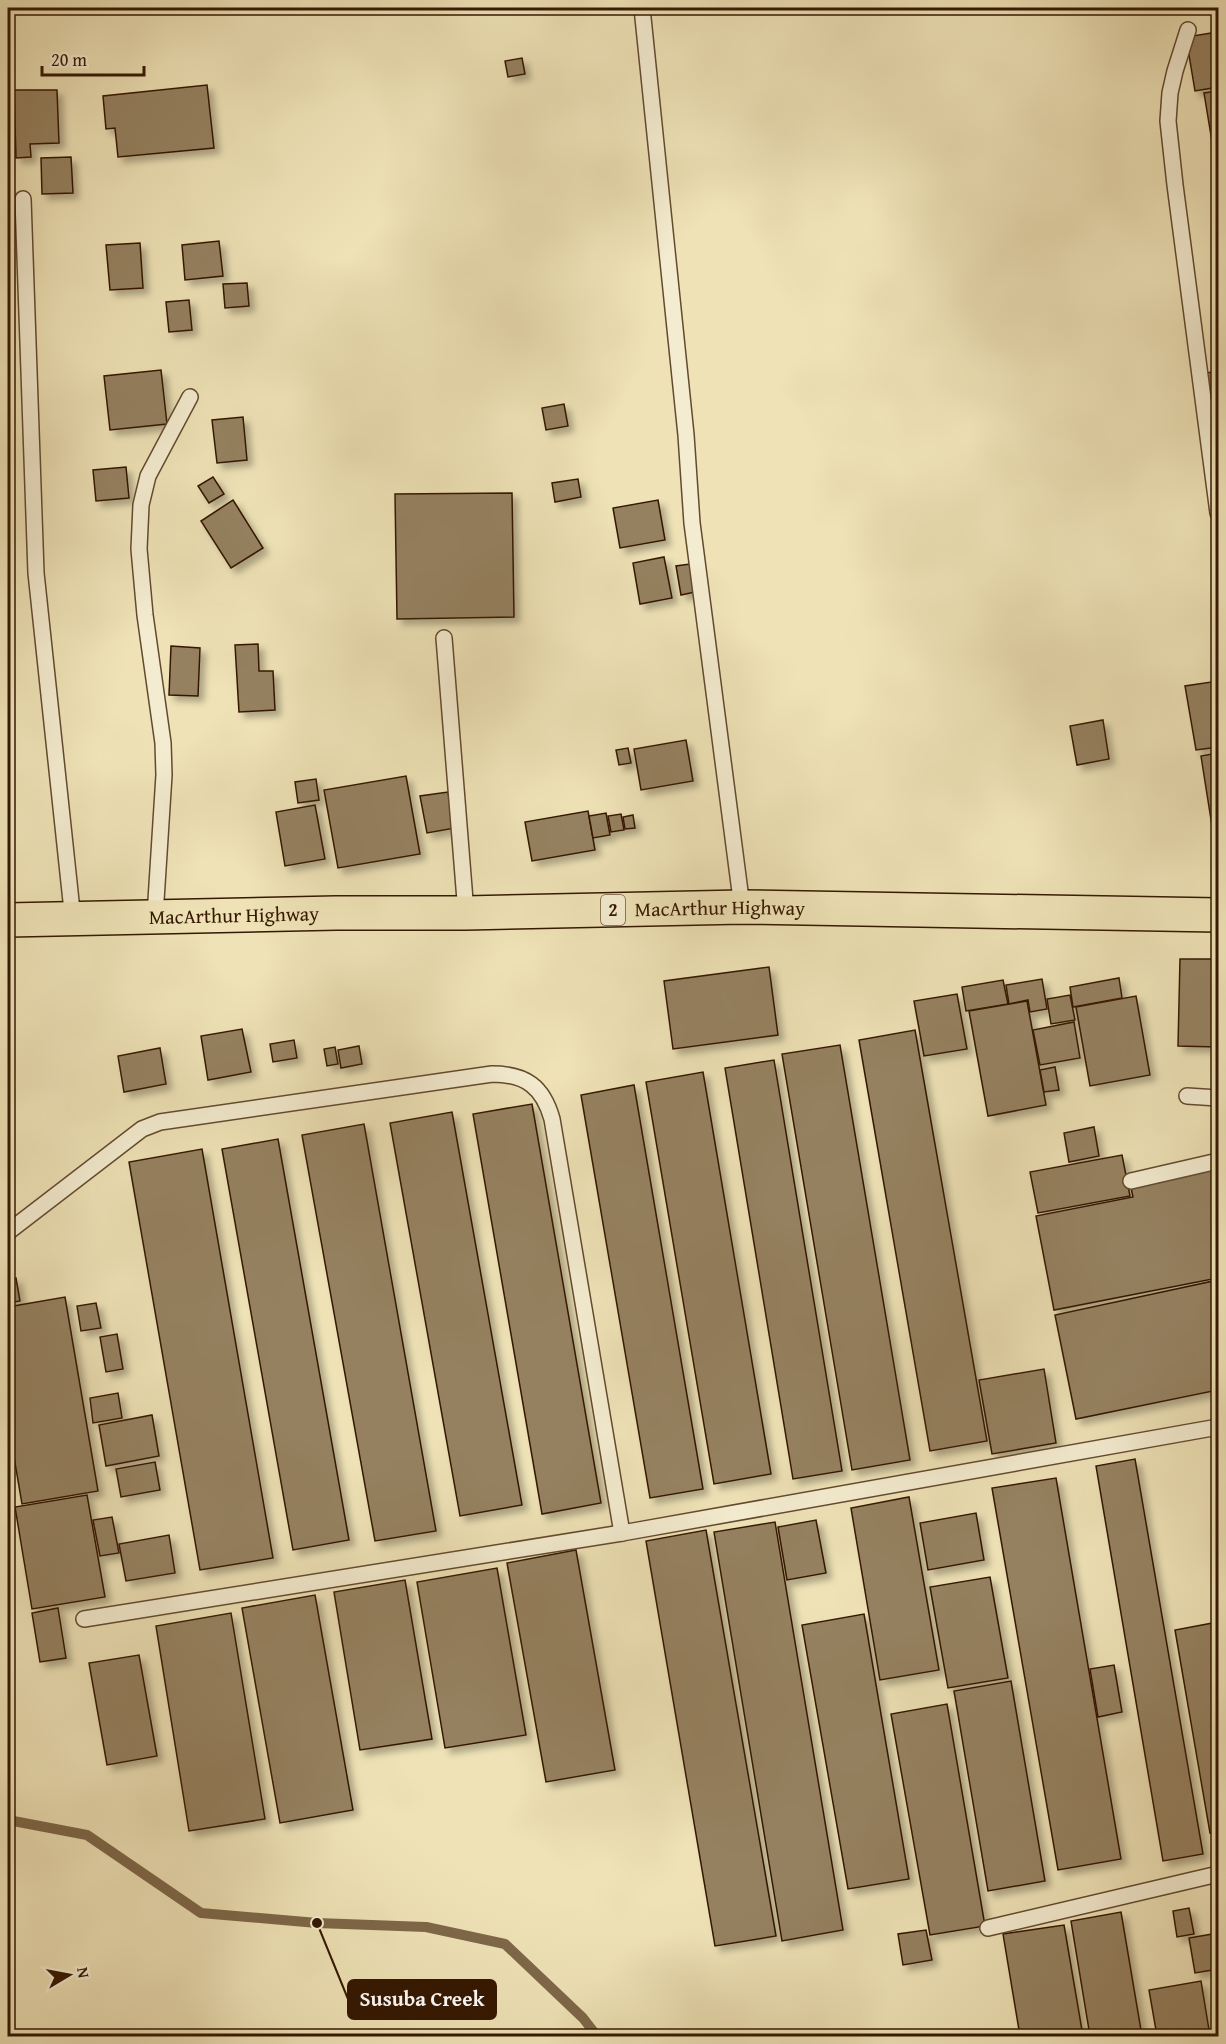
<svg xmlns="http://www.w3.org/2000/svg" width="1226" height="2044" viewBox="0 0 1226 2044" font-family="'Gentium Book Plus',serif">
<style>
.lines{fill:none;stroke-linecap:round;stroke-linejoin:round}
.stream{stroke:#7e6849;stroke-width:10}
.building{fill:#958160;stroke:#351802;stroke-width:1.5;filter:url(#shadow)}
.lane-casing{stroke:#634a2f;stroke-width:18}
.highway-casing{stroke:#351802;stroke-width:36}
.lane{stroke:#f4ecd0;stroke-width:15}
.highway{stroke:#eee2b6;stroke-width:33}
.labels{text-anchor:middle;stroke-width:5;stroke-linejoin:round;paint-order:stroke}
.shield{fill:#f4ecd0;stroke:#6e5840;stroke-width:1.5}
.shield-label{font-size:18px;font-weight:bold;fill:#351802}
.street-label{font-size:20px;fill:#351802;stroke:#f4ecd0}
.leader{fill:none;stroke:#351802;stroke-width:2}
.callout-dot{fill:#351802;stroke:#f4ecd0;stroke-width:2}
.callout{fill:#351802;stroke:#351802;stroke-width:2}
.callout-label{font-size:21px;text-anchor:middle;font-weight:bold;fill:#fff}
</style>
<defs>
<filter id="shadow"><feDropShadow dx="5.5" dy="5.5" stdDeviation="3" flood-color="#0004"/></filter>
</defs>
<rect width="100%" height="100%" fill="#eee2b6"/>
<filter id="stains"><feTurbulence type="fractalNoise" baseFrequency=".00333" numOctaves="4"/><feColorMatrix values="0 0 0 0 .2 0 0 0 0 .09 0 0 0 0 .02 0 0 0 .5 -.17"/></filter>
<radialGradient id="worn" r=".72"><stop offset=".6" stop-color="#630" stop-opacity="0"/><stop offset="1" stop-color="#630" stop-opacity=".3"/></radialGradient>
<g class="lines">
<path class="stream" d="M 8,1820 L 87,1835 L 201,1913 L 317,1923 L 426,1927 L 505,1944 L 583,2018 L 597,2036"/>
</g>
<g class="building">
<path d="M 1218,32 L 1218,87 L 1195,91 L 1186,37 Z"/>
<path d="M 522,58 L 525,74 L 508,77 L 505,61 Z"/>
<path d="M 207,85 L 214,148 L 118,157 L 115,128 L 106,129 L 103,96 Z"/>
<path d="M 14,90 L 57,90 L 59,143 L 30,144 L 31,157 L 16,158 Z"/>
<path d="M 1218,91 L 1218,178 L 1204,93 Z"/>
<path d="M 71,157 L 73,193 L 42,194 L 41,158 Z"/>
<path d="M 219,241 L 223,276 L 185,280 L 182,245 Z"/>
<path d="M 140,243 L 143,288 L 110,290 L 106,245 Z"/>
<path d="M 247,283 L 249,306 L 225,308 L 223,284 Z"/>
<path d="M 189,300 L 192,330 L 169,332 L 166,302 Z"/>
<path d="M 161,370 L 167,424 L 110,430 L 104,376 Z"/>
<path d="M 1218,371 L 1218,447 L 1206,373 Z"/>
<path d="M 564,404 L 568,426 L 546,430 L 542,408 Z"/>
<path d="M 243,417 L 247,460 L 217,463 L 212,420 Z"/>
<path d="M 126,467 L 129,498 L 96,501 L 93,470 Z"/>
<path d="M 213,477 L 224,494 L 209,503 L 198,486 Z"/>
<path d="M 578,479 L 581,497 L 555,502 L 552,483 Z"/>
<path d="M 512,493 L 514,617 L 397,619 L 395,494 Z"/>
<path d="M 233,500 L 263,548 L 231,568 L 201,521 Z"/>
<path d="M 658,500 L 665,540 L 620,548 L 613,508 Z"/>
<path d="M 664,557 L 672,598 L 640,604 L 633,563 Z"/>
<path d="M 690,564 L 695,592 L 681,595 L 676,566 Z"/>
<path d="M 258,644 L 259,671 L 273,671 L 275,710 L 239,712 L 235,645 Z"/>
<path d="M 171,646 L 200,648 L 198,696 L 169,695 Z"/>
<path d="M 1218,681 L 1218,747 L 1196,750 L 1185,686 Z"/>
<path d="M 1103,720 L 1109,759 L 1077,765 L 1070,726 Z"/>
<path d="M 686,740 L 693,781 L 641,790 L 634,749 Z"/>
<path d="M 628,748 L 631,763 L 619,765 L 616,750 Z"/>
<path d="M 1218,753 L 1218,825 L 1212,826 L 1201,756 Z"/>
<path d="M 406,776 L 420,854 L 338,868 L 324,790 Z"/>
<path d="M 316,779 L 319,800 L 298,803 L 295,782 Z"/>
<path d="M 448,792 L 455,828 L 427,833 L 420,796 Z"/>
<path d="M 315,805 L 325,859 L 285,866 L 276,812 Z"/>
<path d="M 588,811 L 595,850 L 532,861 L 525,822 Z"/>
<path d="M 606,813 L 610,835 L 593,838 L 589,816 Z"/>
<path d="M 621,814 L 624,830 L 611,832 L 608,816 Z"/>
<path d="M 633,815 L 635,828 L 625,829 L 623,817 Z"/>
<path d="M 1180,959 L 1218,959 L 1218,1047 L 1178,1046 Z"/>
<path d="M 769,967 L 778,1035 L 673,1049 L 664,981 Z"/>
<path d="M 1119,978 L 1122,998 L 1073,1007 L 1070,987 Z"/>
<path d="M 1042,979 L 1047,1009 L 1030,1012 L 1028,1000 L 1009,1004 L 1006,985 Z"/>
<path d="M 1003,980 L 1008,1004 L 966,1011 L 962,987 Z"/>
<path d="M 957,994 L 967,1049 L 924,1056 L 914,1001 Z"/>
<path d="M 1070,995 L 1075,1020 L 1051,1024 L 1047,999 Z"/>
<path d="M 1136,996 L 1150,1075 L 1090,1086 L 1076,1007 Z"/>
<path d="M 1027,1001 L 1046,1105 L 988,1116 L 969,1011 Z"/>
<path d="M 1074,1022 L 1080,1058 L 1040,1065 L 1033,1030 Z"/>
<path d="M 242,1029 L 251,1072 L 208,1080 L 201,1036 Z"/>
<path d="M 915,1030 L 987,1441 L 930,1451 L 859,1040 Z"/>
<path d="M 294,1040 L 297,1058 L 273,1062 L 270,1044 Z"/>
<path d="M 840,1045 L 910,1460 L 852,1470 L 782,1054 Z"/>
<path d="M 359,1046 L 362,1064 L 341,1068 L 338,1050 Z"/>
<path d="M 335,1047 L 338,1064 L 327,1066 L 324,1049 Z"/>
<path d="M 160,1048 L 166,1084 L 124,1092 L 118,1056 Z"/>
<path d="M 774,1060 L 842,1471 L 793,1479 L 725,1068 Z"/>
<path d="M 1055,1067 L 1059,1090 L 1044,1092 L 1040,1070 Z"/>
<path d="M 703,1072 L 771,1474 L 714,1484 L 646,1082 Z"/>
<path d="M 634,1085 L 703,1489 L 650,1498 L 581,1095 Z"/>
<path d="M 532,1104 L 601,1503 L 542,1514 L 473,1114 Z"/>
<path d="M 452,1112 L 522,1505 L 460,1516 L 390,1123 Z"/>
<path d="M 364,1124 L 436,1531 L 375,1541 L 302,1135 Z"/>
<path d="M 1094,1127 L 1099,1156 L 1069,1162 L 1064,1133 Z"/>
<path d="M 278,1139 L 349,1540 L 293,1550 L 222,1149 Z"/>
<path d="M 202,1149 L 273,1558 L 200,1570 L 129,1162 Z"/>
<path d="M 1122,1155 L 1130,1196 L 1038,1213 L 1030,1172 Z"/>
<path d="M 1218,1166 L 1218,1278 L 1054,1310 L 1036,1216 L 1133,1197 L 1130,1183 Z"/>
<path d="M 16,1278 L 20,1301 L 8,1303 L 8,1279 Z"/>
<path d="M 1218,1280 L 1218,1390 L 1076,1419 L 1055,1315 Z"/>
<path d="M 65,1297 L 98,1491 L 22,1504 L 8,1422 L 8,1307 Z"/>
<path d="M 96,1303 L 101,1328 L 81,1331 L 77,1306 Z"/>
<path d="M 117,1334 L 123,1369 L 106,1372 L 100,1337 Z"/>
<path d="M 1044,1369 L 1056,1443 L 992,1454 L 979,1380 Z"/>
<path d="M 118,1393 L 122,1418 L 93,1423 L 90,1398 Z"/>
<path d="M 152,1415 L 159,1456 L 106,1466 L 99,1425 Z"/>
<path d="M 1218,1443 L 1218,1473 L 1214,1444 Z"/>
<path d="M 1135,1459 L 1203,1854 L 1163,1861 L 1096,1466 Z"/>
<path d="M 155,1462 L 160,1490 L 121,1497 L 116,1469 Z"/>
<path d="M 1056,1478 L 1121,1859 L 1058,1870 L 992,1488 Z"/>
<path d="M 87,1495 L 105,1597 L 32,1609 L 15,1507 Z"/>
<path d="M 909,1497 L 939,1670 L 880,1680 L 851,1508 Z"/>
<path d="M 976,1513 L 984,1560 L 928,1570 L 920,1523 Z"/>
<path d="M 112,1517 L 119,1553 L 100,1556 L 93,1520 Z"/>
<path d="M 816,1520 L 826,1573 L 787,1580 L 778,1527 Z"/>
<path d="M 775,1522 L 843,1930 L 782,1941 L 714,1532 Z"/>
<path d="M 706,1530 L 776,1936 L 715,1946 L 646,1541 Z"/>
<path d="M 169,1535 L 175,1573 L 126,1581 L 119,1544 Z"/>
<path d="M 576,1550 L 615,1770 L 546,1782 L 507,1563 Z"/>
<path d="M 497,1568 L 526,1735 L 445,1748 L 417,1582 Z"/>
<path d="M 990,1577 L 1008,1678 L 948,1688 L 930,1587 Z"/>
<path d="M 405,1580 L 432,1739 L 360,1750 L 334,1592 Z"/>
<path d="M 315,1595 L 353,1810 L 280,1823 L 242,1608 Z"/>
<path d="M 58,1608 L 66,1658 L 40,1662 L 32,1613 Z"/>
<path d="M 231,1613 L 265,1819 L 189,1831 L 156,1626 Z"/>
<path d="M 864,1614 L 909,1879 L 848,1889 L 802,1625 Z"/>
<path d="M 1218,1622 L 1218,1831 L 1210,1833 L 1175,1630 Z"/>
<path d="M 139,1655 L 157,1756 L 107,1765 L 89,1663 Z"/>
<path d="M 1114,1665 L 1122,1712 L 1098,1717 L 1090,1669 Z"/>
<path d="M 1011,1681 L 1045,1881 L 988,1891 L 954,1691 Z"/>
<path d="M 947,1704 L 985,1926 L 930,1935 L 891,1714 Z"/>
<path d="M 1189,1908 L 1194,1934 L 1177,1937 L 1173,1911 Z"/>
<path d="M 1121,1912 L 1142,2036 L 1090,2036 L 1071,1921 Z"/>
<path d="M 1064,1925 L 1083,2036 L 1020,2036 L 1003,1934 Z"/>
<path d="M 926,1930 L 932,1960 L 903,1965 L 898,1934 Z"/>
<path d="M 1218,1933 L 1218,1969 L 1195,1973 L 1189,1938 Z"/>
<path d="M 1201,1981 L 1210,2036 L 1157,2036 L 1149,1990 Z"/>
</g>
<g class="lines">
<g class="lane-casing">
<g id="lane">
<path d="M 642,8 L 686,435 L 692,523 L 742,907"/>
<path d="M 1188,30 L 1175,71 L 1170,93 L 1168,121 L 1175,185 L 1218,513"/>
<path d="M 23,199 L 36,573 L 73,920"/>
<path d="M 444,638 L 466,913"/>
<path d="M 155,916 L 164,775 L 163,743 L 145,615 L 139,549 L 141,505 L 148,476 L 190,397"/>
<path d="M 1187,1096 L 1218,1098"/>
<path d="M 1131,1181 L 1218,1161"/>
<path d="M 8,1232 L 142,1129 L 160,1122 L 492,1074 C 526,1074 543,1087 552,1119 L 622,1533 L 1218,1427"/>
<path d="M 84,1619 L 622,1533"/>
<path d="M 988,1928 L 1218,1874"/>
</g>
</g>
<g class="highway-casing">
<g id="highway">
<path id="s1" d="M 8,920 L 336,913 L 466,913 L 742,907 L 1218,915"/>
</g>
</g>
<use href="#lane" class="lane"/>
<use href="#highway" class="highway"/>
</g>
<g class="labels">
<rect class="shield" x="601" y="895" width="24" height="30" rx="4.5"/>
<g class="shield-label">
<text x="613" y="916">2</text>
</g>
<g class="street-label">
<text dy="7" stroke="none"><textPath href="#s1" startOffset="712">MacArthur Highway</textPath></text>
<text dy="7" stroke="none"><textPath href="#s1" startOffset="226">MacArthur Highway</textPath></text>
</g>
</g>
<path class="leader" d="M317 1923L348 1999"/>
<circle class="callout-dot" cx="317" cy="1923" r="6"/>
<rect class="callout" x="348" y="1980" width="148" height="39" rx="6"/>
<g class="callout-label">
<text x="422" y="2006">Susuba Creek</text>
</g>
<rect width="1226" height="2044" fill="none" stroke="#eee2b6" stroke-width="30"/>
<rect x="9" y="9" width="1208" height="2026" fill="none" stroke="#351802" stroke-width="3"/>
<rect x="15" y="15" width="1196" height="2014" fill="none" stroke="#351802" stroke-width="1.5"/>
<g transform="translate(69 1975) rotate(80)" stroke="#f4ecd0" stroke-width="4.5" paint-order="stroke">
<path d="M0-4.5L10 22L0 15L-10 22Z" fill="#351802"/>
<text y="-9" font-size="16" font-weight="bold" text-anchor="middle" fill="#351802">N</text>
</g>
<path d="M42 66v9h102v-9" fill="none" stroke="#351802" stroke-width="3"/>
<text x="51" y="66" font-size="18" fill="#351802" stroke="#f4ecd0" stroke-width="4.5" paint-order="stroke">20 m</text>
<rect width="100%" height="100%" filter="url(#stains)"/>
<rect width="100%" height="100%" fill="url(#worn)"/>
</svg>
